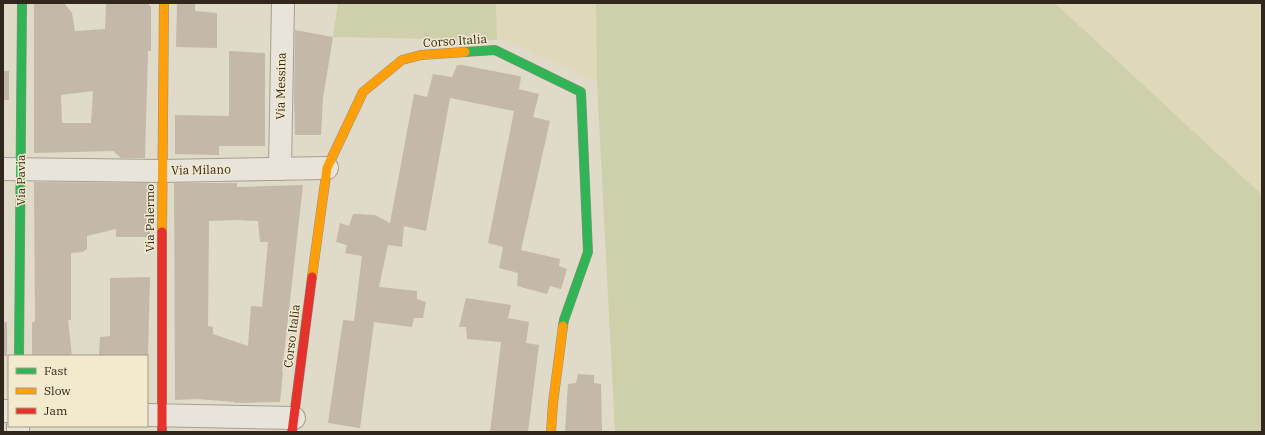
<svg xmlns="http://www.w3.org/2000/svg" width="1265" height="435" viewBox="0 0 1265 435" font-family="'IBM Plex Serif',serif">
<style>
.farmland{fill:#e0d9b9}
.green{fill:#ced0ab}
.building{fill:#c4b8a9;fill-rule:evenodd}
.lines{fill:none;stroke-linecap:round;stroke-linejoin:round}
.street-casing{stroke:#a59f92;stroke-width:24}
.fast-casing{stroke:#958e82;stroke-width:10}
.slow-casing{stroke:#958e82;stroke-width:10}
.jam-casing{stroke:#958e82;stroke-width:10}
.street{stroke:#e8e4da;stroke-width:22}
.fast{stroke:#30b455;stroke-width:9}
.slow{stroke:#ff9f0a;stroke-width:9}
.jam{stroke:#e5322d;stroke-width:9}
.labels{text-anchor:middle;stroke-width:3;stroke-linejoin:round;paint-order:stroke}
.street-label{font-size:12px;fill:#32271c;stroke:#f3e9cd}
</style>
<rect width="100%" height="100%" fill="#e0dac8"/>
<g class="farmland">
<path d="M 496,3 L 596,3 L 597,82 L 507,40 L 497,40 Z"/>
<path d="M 1055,3 L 1262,3 L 1262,195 L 1131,73 Z"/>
</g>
<g class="green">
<path d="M 338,3 L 496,3 L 497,40 L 333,37 Z"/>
<path d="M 596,3 L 1055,3 L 1262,195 L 1262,432 L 615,432 L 597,82 Z"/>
</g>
<g class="building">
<path d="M 34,3 L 64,3 L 72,13 L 75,31 L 105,29 L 106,3 L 149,3 L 149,6 L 151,6 L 151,51 L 148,51 L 145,158 L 121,158 L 113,151 L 34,153 ZM 93,91 L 91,123 L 62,123 L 61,95 Z"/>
<path d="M 177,3 L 195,3 L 195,11 L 217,13 L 217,48 L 176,47 Z"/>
<path d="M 295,30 L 333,37 L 323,98 L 321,135 L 295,135 L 294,98 Z"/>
<path d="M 229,51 L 265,53 L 265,146 L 219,146 L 219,155 L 175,154 L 175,115 L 229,116 Z"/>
<path d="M 457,65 L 462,65 L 519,76 L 521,77 L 519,89 L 539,94 L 533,117 L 550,121 L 521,250 L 560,259 L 559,266 L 567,269 L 561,289 L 550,286 L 547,294 L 517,286 L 518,273 L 499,268 L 503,247 L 488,243 L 514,111 L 450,98 L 426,231 L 404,226 L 402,247 L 388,245 L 379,287 L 417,291 L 417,299 L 426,302 L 423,318 L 414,318 L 412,327 L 374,322 L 360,428 L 328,423 L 343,320 L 354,321 L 362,256 L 345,253 L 347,245 L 336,242 L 340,223 L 349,226 L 353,214 L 375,215 L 390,223 L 414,94 L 427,97 L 433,74 L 452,77 Z"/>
<rect x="3" y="71" width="6" height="29"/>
<path d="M 34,182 L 150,183 L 150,237 L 116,237 L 116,229 L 87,236 L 87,249 L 82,252 L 71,253 L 71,320 L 68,320 L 72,356 L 32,356 L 32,322 L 35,322 Z"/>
<path d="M 174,183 L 237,183 L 237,187 L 303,185 L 282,372 L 283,372 L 280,402 L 235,403 L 235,402 L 197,399 L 175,400 ZM 236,220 L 258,221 L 260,242 L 268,242 L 262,307 L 251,306 L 248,346 L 213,334 L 213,327 L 208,326 L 209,221 Z"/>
<path d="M 150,277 L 148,356 L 99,356 L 100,337 L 110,336 L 110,278 Z"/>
<path d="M 466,298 L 511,305 L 508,318 L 529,322 L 526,343 L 539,345 L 528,432 L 490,432 L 501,342 L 467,339 L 466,327 L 459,327 Z"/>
<rect x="3" y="322" width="4" height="34"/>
<path d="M 578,374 L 594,375 L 594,383 L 601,384 L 602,432 L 565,432 L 568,384 L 576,383 Z"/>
</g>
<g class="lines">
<g class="street-casing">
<g id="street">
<path d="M 3,169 L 162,171 L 327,168"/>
<path d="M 280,169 L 283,3"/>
<path d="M 3,411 L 9,411"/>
<path d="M 147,415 L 294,418"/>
<path d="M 18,426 L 18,432"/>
</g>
</g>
<g class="fast-casing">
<g id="fast">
<path d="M 465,52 L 495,50 L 581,92 L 588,252 L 564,320 L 563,326"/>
<path d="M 19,356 L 22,3"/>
</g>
</g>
<g class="slow-casing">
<g id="slow">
<path d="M 162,232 L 164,3"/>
<path d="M 312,277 L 327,168 L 363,92 L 402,60 L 421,55 L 465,52"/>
<path d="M 551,432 L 553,403 L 563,326"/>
</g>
</g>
<g class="jam-casing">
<g id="jam">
<path d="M 162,232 L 162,432"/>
<path d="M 292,432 L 312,277"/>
</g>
</g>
<use href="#street" class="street"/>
<use href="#fast" class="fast"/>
<use href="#slow" class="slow"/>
<use href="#jam" class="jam"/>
</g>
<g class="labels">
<g class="street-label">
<text transform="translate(455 41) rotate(-4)" y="4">Corso Italia</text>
<text transform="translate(281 86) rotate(-89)" y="4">Via Messina</text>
<text transform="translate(201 170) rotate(-1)" y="4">Via Milano</text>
<text transform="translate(21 180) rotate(-90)" y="4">Via Pavia</text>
<text transform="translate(150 218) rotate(-90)" y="4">Via Palermo</text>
<text transform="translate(292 336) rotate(-83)" y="4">Corso Italia</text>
</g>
</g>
<rect width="1265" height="435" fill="none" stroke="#32271c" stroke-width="8"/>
<rect x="8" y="355" width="140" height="72" fill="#f3e9cd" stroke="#a69b86"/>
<rect x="16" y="368" width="20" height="6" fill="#30b455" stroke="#a69b86"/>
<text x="44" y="375" font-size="12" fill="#32271c">Fast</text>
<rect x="16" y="388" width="20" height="6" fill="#ff9f0a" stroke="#a69b86"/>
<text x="44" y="395" font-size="12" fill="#32271c">Slow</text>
<rect x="16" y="408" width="20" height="6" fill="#e5322d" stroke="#a69b86"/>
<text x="44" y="415" font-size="12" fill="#32271c">Jam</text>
</svg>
